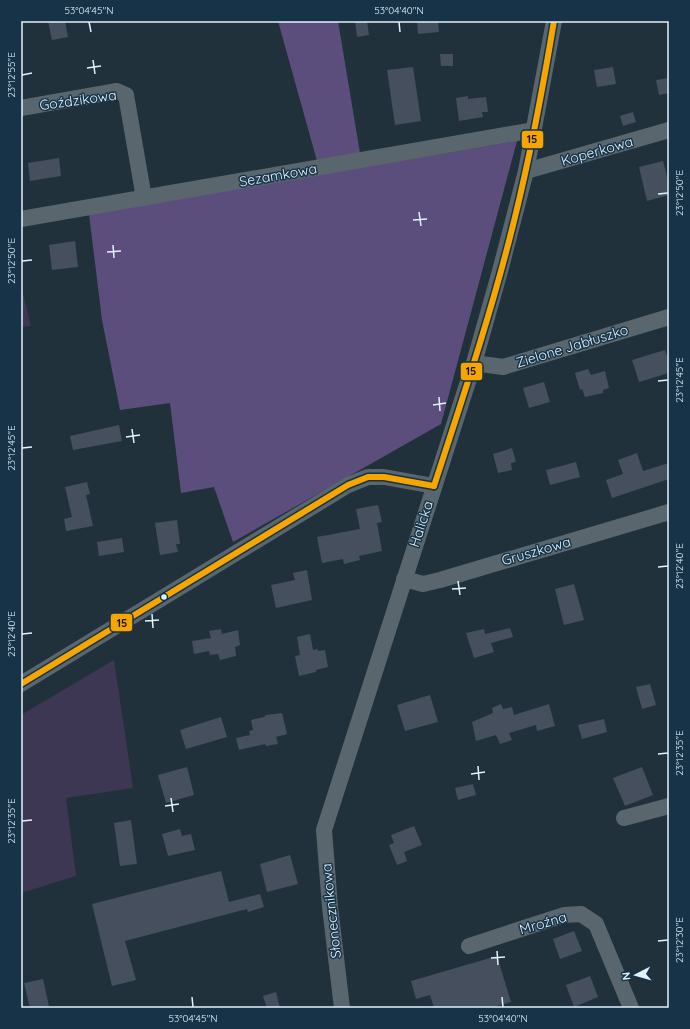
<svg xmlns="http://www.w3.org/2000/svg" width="690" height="1029" viewBox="0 0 690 1029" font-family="Quicksand,sans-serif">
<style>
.green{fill:#3e3753}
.forest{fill:#5c4e7c}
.building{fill:#454f5e}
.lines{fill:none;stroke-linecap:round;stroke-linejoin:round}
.minor{stroke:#5a666e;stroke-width:16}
.bus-1-casing{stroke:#163347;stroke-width:9}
.bus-1{stroke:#f7a600;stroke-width:6}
.ticks{fill:none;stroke:#e1f2ff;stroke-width:1.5}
.bus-dot{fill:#e1f2ff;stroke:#163347;stroke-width:1.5}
.labels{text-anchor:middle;stroke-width:3;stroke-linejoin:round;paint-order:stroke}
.street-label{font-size:14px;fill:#e1f2ff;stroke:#163347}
.line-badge{stroke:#163347;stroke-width:1.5}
.pale-badge-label{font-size:11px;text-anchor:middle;font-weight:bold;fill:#111}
.neatline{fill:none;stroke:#e1f2ff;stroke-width:1.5}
.ticks-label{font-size:10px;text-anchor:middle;fill:#e1f2ff}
</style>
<rect width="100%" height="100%" fill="#21313c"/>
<g class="green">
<path d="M 21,286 L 31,326 L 21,327 Z"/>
<path d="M 114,660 L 133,788 L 66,798 L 76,876 L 21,893 L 21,715 Z"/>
</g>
<g class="forest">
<path d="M 278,21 L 338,21 L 360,153 L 317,161 Z"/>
<path d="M 517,141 L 441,424 L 233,542 L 214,487 L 181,493 L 170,403 L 120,410 L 102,320 L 89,214 Z"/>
</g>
<g class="building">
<path d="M 48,21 L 65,21 L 68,37 L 52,40 Z"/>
<path d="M 355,21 L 367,21 L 369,35 L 357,37 Z"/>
<path d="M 417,21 L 438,21 L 439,32 L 418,34 Z"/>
<path d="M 440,54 L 453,54 L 453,66 L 441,66 Z"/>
<path d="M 413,67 L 421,121 L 395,125 L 387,70 Z"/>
<path d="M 613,67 L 616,84 L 597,87 L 594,70 Z"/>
<path d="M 669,78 L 669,93 L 659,95 L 656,80 Z"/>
<path d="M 468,96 L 468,99 L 486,97 L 488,112 L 482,112 L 483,117 L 459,121 L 456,98 Z"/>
<path d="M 633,112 L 636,122 L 623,126 L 620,116 Z"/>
<path d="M 59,158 L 61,176 L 30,181 L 28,163 Z"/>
<path d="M 663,161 L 669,184 L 669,195 L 647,201 L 639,167 Z"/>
<path d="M 75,241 L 78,267 L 52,270 L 49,245 Z"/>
<path d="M 665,350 L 669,362 L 669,373 L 639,382 L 632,360 Z"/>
<path d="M 588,369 L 591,375 L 605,371 L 609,388 L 603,390 L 603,393 L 585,397 L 582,389 L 580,390 L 575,373 Z"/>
<path d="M 544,382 L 550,402 L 529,408 L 523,388 Z"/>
<path d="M 119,425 L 122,441 L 73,450 L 70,436 Z"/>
<path d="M 512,448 L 516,462 L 511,463 L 512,470 L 498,473 L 493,454 Z"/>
<path d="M 637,453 L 643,471 L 669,463 L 669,479 L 612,498 L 606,480 L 623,474 L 618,460 Z"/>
<path d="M 576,462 L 580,477 L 550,485 L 546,470 Z"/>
<path d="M 87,482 L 90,494 L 86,495 L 93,526 L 66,531 L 64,519 L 72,517 L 65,487 Z"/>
<path d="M 378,505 L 382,522 L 377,523 L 382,551 L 359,556 L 360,560 L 344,564 L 343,559 L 322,563 L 317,537 L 360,529 L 356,509 Z"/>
<path d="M 177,520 L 180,544 L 176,544 L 178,552 L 160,555 L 155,523 Z"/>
<path d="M 122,538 L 124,552 L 99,556 L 97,542 Z"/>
<path d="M 307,570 L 312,600 L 276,608 L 271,585 L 295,580 L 293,573 Z"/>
<path d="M 574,584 L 584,620 L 564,625 L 555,589 Z"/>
<path d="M 510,628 L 513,637 L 491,643 L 494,652 L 474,658 L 466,633 L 484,629 L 485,634 Z"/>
<path d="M 221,629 L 222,634 L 238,630 L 240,645 L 235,647 L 236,656 L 220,660 L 218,654 L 210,655 L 209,651 L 194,654 L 192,641 L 211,638 L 209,631 Z"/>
<path d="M 310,634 L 313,650 L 318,649 L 318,651 L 325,650 L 328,667 L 316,670 L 316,672 L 299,676 L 295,656 L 300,655 L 297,637 Z"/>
<path d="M 650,684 L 656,705 L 642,709 L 636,687 Z"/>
<path d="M 430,695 L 438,722 L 405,731 L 397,705 Z"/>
<path d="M 501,704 L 503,709 L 512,707 L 514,715 L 549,704 L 555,726 L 537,731 L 536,725 L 509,733 L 512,740 L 500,744 L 496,735 L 476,741 L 472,722 L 493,713 L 492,708 Z"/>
<path d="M 282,713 L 287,734 L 276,737 L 278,744 L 266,746 L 265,744 L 239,750 L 236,738 L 250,735 L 249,731 L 253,730 L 251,720 L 264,717 L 266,715 Z"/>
<path d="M 221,717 L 227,737 L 186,749 L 180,730 Z"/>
<path d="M 604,719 L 607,732 L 582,739 L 578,725 Z"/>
<path d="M 187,767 L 194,795 L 166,803 L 158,775 Z"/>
<path d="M 642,767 L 653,795 L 625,806 L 613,778 Z"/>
<path d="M 473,784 L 476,795 L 458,800 L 455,788 Z"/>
<path d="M 131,820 L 137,864 L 120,866 L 114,823 Z"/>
<path d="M 414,826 L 422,845 L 404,852 L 407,861 L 397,865 L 389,845 L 394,843 L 391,835 Z"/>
<path d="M 180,829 L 182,836 L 191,834 L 195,850 L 168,856 L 162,834 Z"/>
<path d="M 290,855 L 298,884 L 267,892 L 260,864 Z"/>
<path d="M 221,871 L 229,902 L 260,894 L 264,907 L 248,912 L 247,909 L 125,941 L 136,980 L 112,986 L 92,904 Z"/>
<path d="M 574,931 L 582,951 L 560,959 L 553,939 Z"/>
<path d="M 497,956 L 511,1002 L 490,1008 L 434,1008 L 430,995 L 416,999 L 411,981 Z"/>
<path d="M 590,976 L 598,997 L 574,1007 L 566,985 Z"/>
<path d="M 43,979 L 49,1006 L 30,1008 L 24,983 Z"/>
<path d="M 276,992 L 280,1008 L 267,1008 L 263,996 Z"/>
</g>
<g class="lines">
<g class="minor">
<path d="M 21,108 L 117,91 L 126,95 L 144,198"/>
<path d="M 526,171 L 669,130"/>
<path d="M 21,219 L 534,130"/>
<path d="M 474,363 L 503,367 L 669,317"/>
<path d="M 404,579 L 423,584 L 440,580 L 669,512"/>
<path d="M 21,684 L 348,485 L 368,477 L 384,477 L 434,486"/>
<path d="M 624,818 L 669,806"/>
<path d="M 469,946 L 564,915 L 581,914 L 596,924 L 631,1008"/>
<path d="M 342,1008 L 330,907 L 324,830 L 474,363 L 500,271 L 526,171 L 554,21"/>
</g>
<g class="bus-1-casing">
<g id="bus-1">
<path d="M 434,486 C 463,397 493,308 515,217 C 531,152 543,87 554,21"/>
<path d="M 21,684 L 348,485 L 368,477 L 384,477 L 434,486"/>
</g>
</g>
<use href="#bus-1" class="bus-1"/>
</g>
<path class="ticks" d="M 89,22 L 91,32M 399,22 L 400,32M 93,60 L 95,74M 87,68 L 101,66M 22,75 L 32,73M 658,194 L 668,193M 419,212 L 421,226M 413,220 L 427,219M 113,245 L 114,258M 107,252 L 121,251M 22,261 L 32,260M 658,381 L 668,380M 439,397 L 440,411M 433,405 L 446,403M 132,429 L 134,443M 126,437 L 140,435M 22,448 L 32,447M 658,567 L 668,566M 458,581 L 460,595M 452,589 L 466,588M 152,614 L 153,628M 145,621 L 159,620M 22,634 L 32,633M 658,754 L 668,753M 478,766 L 479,780M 471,774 L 485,772M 171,798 L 173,812M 165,806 L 179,804M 22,821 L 32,820M 658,941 L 668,940M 497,951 L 498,965M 491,958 L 505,957M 192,997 L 193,1007M 502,997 L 503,1007"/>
<circle class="bus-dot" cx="164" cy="597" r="3.5"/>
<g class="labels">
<g class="street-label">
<text transform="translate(78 100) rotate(-8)" y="5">Goździkowa</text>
<text transform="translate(597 151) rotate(-16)" y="5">Koperkowa</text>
<text transform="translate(278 175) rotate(-10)" y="5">Sezamkowa</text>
<text transform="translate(572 346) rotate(-17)" y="5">Zielone Jabłuszko</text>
<text transform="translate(421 524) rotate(-72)" y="5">Halicka</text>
<text transform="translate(536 551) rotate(-16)" y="5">Gruszkowa</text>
<text transform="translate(331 911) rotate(-96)" y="5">Słonecznikowa</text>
<text transform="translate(543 923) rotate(-16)" y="5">Mroźna</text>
</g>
</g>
<g class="line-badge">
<rect x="521" y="130" width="23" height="19" rx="4" fill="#f7a600"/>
<rect x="460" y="362" width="23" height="19" rx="4" fill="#f7a600"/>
<rect x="110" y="613" width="23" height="19" rx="4" fill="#f7a600"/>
</g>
<g class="pale-badge-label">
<text x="532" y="143">15</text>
<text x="471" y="375">15</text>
<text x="122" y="627">15</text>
</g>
<rect width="690" height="1029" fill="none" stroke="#163347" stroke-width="44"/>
<g transform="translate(636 975) rotate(264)" stroke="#163347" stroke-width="3" paint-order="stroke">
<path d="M0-3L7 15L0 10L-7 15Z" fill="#e1f2ff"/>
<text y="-6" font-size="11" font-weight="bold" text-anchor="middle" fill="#e1f2ff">N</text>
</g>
<rect x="22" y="22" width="646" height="985" class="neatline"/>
<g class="ticks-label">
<text x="89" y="14">53°04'45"N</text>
<text x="399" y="14">53°04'40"N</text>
<text transform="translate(11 75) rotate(-90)" y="4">23°12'55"E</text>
<text transform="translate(679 193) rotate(-90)" y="4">23°12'50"E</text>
<text transform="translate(11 261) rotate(-90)" y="4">23°12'50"E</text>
<text transform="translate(679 380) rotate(-90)" y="4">23°12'45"E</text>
<text transform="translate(11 448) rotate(-90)" y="4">23°12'45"E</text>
<text transform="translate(679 566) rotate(-90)" y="4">23°12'40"E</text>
<text transform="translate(11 634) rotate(-90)" y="4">23°12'40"E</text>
<text transform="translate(679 753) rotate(-90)" y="4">23°12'35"E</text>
<text transform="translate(11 821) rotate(-90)" y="4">23°12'35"E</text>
<text transform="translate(679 940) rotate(-90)" y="4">23°12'30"E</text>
<text x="193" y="1022">53°04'45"N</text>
<text x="503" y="1022">53°04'40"N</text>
</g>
</svg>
